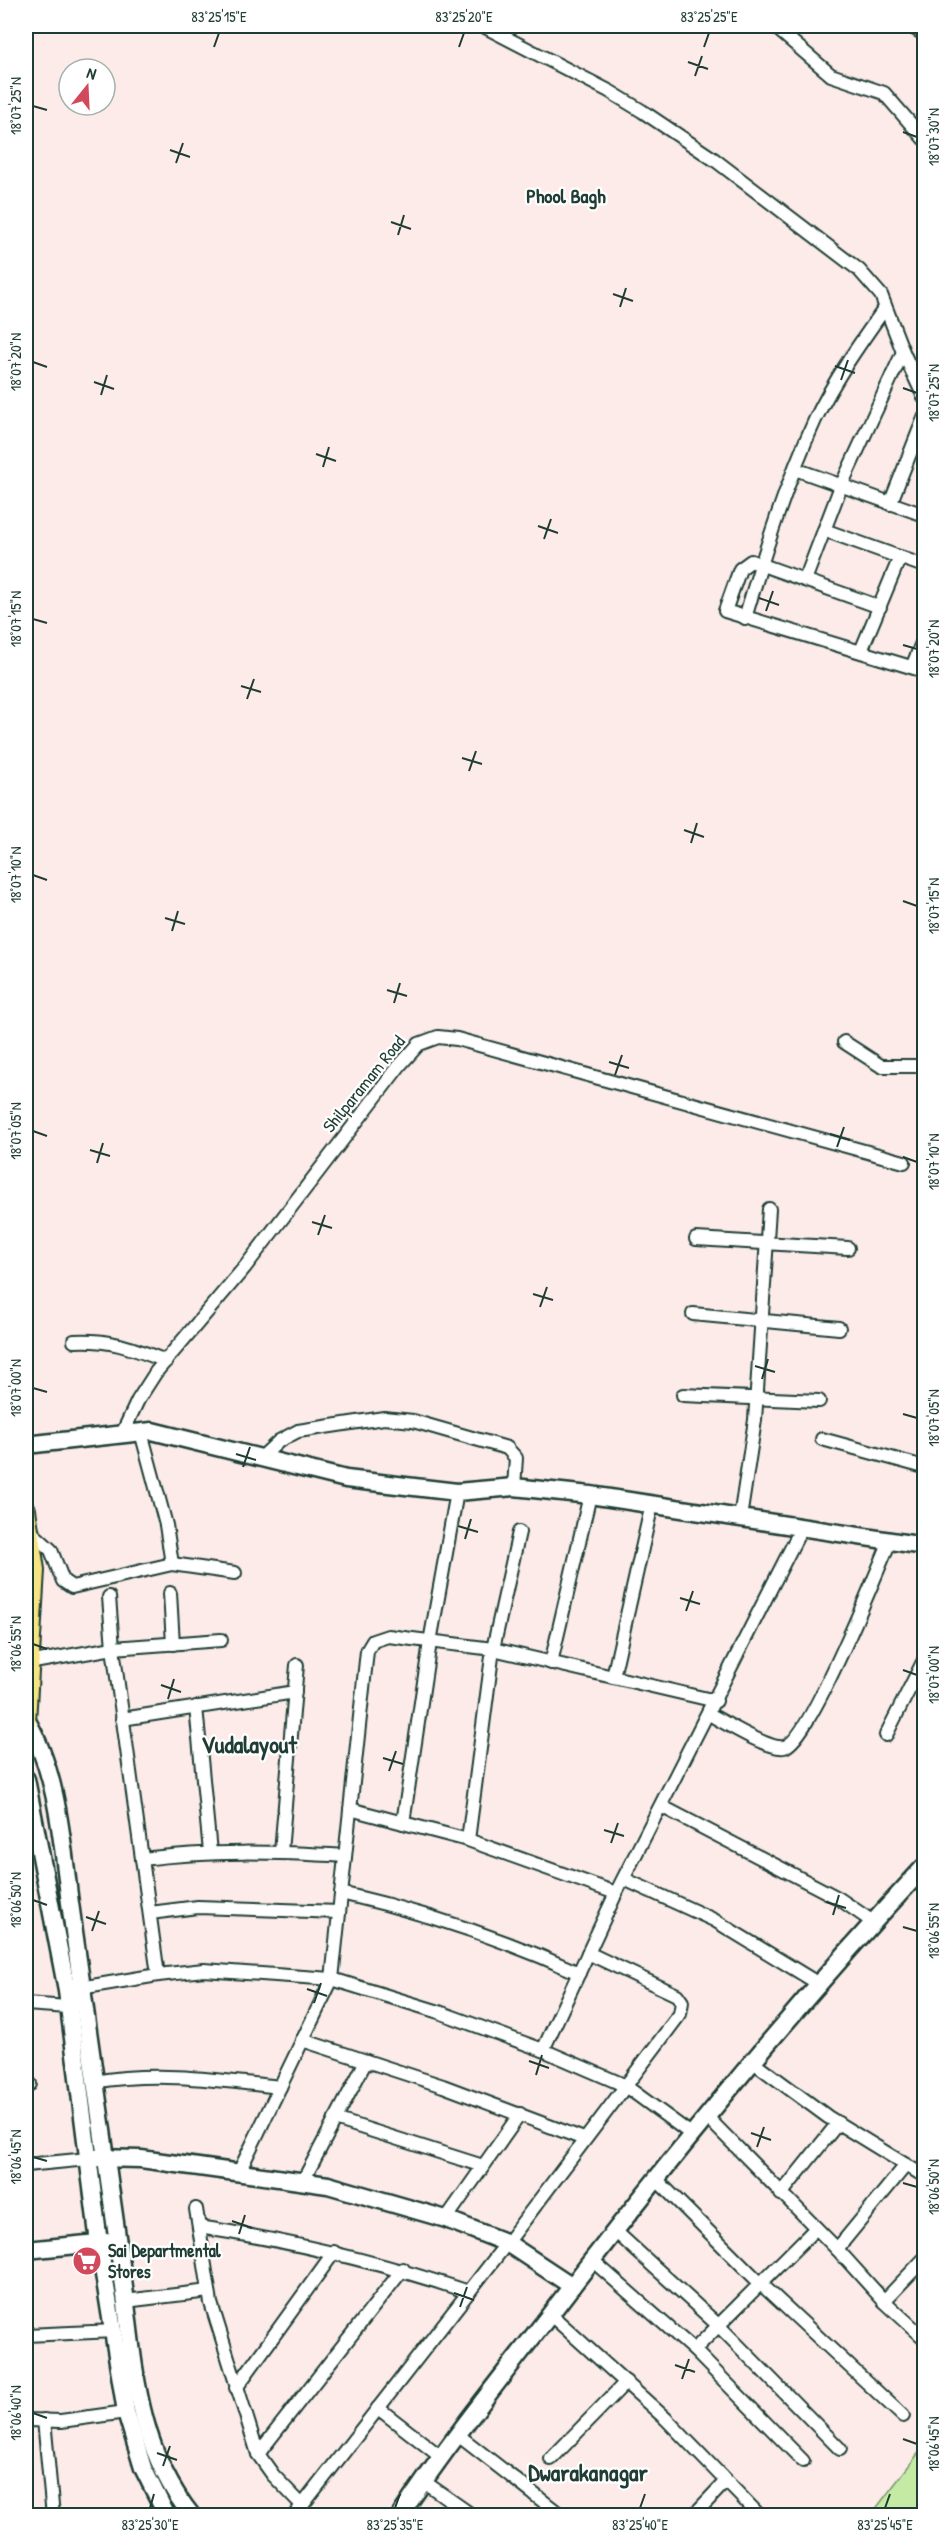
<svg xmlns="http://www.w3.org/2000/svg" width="950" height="2541" viewBox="0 0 950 2541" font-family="'Patrick Hand',sans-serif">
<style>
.green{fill:#c5eaa4;stroke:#72946c;stroke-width:1.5}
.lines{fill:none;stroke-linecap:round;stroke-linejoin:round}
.street-casing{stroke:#1f3d34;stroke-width:16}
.secondary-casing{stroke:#1f3d34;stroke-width:21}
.primary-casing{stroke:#1f3d34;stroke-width:22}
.street{stroke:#fff;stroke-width:12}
.secondary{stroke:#fff;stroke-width:16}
.primary{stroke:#f6e381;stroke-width:18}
.ticks{fill:none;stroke:#1f3d34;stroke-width:2}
.labels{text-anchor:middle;stroke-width:4.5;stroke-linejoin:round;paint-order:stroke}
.street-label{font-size:18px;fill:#1f3d34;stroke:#fff}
.poi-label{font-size:18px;font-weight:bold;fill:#1f3d34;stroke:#fff;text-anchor:start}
.neighbourhood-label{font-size:20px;font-weight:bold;fill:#1f3d34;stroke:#fff}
.district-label{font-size:24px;font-weight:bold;fill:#1f3d34;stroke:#fff}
.neatline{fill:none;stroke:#1f3d34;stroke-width:2}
.ticks-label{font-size:15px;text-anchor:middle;fill:#1f3d34}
</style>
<rect width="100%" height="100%" fill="#fcebe8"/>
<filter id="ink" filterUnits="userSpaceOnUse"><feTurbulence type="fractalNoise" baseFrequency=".0167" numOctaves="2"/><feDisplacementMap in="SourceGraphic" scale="12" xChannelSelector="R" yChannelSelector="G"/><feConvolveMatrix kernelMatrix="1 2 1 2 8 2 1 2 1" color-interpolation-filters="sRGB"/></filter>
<g filter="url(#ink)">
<path class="green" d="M 924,2446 L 924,2515 L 871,2515 Z"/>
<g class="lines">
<g class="street-casing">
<g id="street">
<path d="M 483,26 L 609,91 L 642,111 L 715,160 L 859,270 L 881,295 L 903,352 L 924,397"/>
<path d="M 774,26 L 831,75 L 884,93 L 924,139"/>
<path d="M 910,26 L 924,34"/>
<path d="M 795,469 L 924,515"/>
<path d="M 890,504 L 924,418"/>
<path d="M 824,530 L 924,566"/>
<path d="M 805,580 L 841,486 L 903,352"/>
<path d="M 880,607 L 751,561 L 740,569 L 725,611 L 924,671"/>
<path d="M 745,618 C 765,551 786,483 815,420 C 834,380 860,343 885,308"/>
<path d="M 861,651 L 900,557"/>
<path d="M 912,667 L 924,638"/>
<path d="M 844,1042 L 881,1066 L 924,1066"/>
<path d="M 696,1239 L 848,1248"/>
<path d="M 693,1314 L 839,1328"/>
<path d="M 74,1341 C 111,1339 132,1348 166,1361"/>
<path d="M 683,1395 L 819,1401"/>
<path d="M 141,1432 L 166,1525 L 172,1564"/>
<path d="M 122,1434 L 138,1400 L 156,1372 L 245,1267 L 400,1065 L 419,1044 L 438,1037 L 457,1039 L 904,1162"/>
<path d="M 822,1439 L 924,1467"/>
<path d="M 261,1458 L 279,1441 L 298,1431 L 384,1418 L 413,1421 L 507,1448 L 516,1458 L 514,1487"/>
<path d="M 740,1518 L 755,1420 L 769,1209"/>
<path d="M 29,1530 L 51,1550 L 63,1581 L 72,1587 L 172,1564 L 235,1573"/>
<path d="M 170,1593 L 173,1644"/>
<path d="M 109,1597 L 113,1648 L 158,1975"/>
<path d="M 28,1663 L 113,1648 L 221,1640"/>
<path d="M 551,1663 L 590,1495"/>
<path d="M 613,1677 L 652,1504"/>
<path d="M 196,1707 L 210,1852"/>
<path d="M 709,1714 C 724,1722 769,1750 784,1747 C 809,1742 877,1571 890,1541"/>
<path d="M 122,1719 L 295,1692"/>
<path d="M 886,1735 L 924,1660"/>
<path d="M 661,1806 L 838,1898 L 873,1922"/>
<path d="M 350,1809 L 468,1840 L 616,1893"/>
<path d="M 403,1823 L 430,1642 L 457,1492"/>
<path d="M 468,1840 L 493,1649 L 519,1532"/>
<path d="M 281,1852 L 297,1665"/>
<path d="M 142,1859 C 210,1850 277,1852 345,1856"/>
<path d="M 624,1879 L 714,1920 L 819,1984"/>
<path d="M 341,1893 C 423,1912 502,1938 579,1973"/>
<path d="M 150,1913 L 198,1907 L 339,1912"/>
<path d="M 74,1989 L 158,1975 L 204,1970 L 332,1979 L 439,2012 L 543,2050 L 624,2085 L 691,2134"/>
<path d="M 26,2004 L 68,2007"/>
<path d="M 302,2040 L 443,2086 L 584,2139"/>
<path d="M 543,2050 L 616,1893 L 802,1527"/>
<path d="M 752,2061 L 828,2117 L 924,2176"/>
<path d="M 94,2082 C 157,2071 217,2080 280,2087"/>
<path d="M 26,2084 L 30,2084"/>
<path d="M 706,2116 L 837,2249 L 884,2301 L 924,2338"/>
<path d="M 335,2119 L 483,2166"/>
<path d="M 26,2165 L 88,2159"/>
<path d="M 239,2172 L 332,1979 L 367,1651 L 373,1641 L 388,1636 L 493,1649 L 716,1701"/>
<path d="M 656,2179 L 760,2283 L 903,2416"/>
<path d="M 303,2181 L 366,2061"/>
<path d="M 781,2194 L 838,2123"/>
<path d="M 196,2209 L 211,2303 L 258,2454 L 273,2475 L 302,2505"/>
<path d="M 446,2219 L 520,2114"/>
<path d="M 199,2227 C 291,2241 380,2262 469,2292"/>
<path d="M 615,2231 L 718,2325 L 840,2449"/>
<path d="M 837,2249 L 906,2165"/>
<path d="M 592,2260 L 694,2350 L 803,2461"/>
<path d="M 125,2301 L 209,2291"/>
<path d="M 884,2301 L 924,2259"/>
<path d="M 550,2314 L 666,2419 L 760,2516"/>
<path d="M 26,2335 L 115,2331"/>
<path d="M 694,2350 L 816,2228"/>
<path d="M 236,2388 L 334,2252"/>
<path d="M 378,2408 L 441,2457"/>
<path d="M 26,2420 L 61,2421 L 126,2412"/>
<path d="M 44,2420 L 53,2516"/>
<path d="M 458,2435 L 562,2516"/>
<path d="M 258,2454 L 403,2269"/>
<path d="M 551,2459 L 626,2382"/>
<path d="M 423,2481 L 473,2516"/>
<path d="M 294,2516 L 507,2243 L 680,2014 L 682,2002 L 677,1995 L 588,1953"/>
<path d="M 693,2516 L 725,2482"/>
</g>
</g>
<g class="secondary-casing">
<g id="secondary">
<path d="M 26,1445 L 152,1431 L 346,1479 L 457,1492 L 514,1487 L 590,1495 L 924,1546"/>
<path d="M 26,1719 C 58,1773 62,1842 70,1903 C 87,2021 103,2140 120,2258 C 134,2348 131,2440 192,2516"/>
<path d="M 26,1779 L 67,1991 L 99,2243 L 126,2412 L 143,2468 L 167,2516"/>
<path d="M 95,2158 L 141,2159 L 328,2185 L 446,2219 L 507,2243 L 572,2286"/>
<path d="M 26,2250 L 108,2242"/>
<path d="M 400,2516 C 447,2445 500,2379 552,2312 C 670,2158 792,2009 924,1867"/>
</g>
</g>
<g class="primary-casing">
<path id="primary" d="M 26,1510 L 35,1570 L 26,1722"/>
</g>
<use href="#street" class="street"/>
<use href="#secondary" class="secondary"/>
<use href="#primary" class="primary"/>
</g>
</g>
<path class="ticks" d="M 214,47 L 219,33M 459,47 L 464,33M 704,47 L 709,33M 688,62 L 708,69M 695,76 L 702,56M 33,106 L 47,110M 903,132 L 917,137M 170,150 L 190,157M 176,163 L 183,143M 391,222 L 411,229M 398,235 L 404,215M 613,294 L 633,301M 620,307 L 626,288M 33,362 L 47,367M 835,366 L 855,373M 841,380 L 848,360M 94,382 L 114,389M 903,388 L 917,393M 101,395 L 107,375M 316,454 L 336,461M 323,467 L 329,447M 538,526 L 558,533M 544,539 L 551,519M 759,598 L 779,605M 766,611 L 773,591M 33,619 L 47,623M 903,645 L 917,649M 241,686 L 261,692M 247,699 L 254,679M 462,758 L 482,764M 469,771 L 476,751M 684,830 L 704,837M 691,843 L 697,823M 33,875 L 47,880M 903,901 L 917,906M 165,918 L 185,924M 172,931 L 178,911M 387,990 L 407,996M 394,1003 L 400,983M 609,1062 L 629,1068M 615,1075 L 622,1055M 33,1131 L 47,1136M 830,1134 L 850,1140M 837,1147 L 844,1127M 90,1150 L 110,1156M 903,1157 L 917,1162M 97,1163 L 103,1143M 312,1222 L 332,1228M 318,1235 L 325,1215M 533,1294 L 553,1300M 540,1307 L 547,1287M 755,1366 L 775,1372M 762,1379 L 768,1359M 33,1388 L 47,1392M 903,1414 L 917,1418M 236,1454 L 256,1460M 243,1467 L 250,1447M 458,1526 L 478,1532M 465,1539 L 471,1519M 680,1598 L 700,1604M 686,1611 L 693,1591M 33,1644 L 47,1649M 903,1670 L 917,1675M 161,1685 L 181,1692M 168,1699 L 174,1679M 383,1758 L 403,1764M 389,1771 L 396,1751M 604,1830 L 624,1836M 611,1843 L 618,1823M 33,1900 L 47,1905M 826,1902 L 846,1908M 833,1915 L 839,1895M 86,1917 L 106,1924M 903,1927 L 917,1931M 92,1931 L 99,1911M 307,1989 L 327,1996M 314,2003 L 321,1983M 529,2061 L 549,2068M 536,2075 L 542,2055M 751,2133 L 771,2140M 757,2147 L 764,2127M 33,2157 L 47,2161M 903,2183 L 917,2187M 232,2221 L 252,2228M 239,2234 L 245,2215M 454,2293 L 474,2300M 460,2307 L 467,2287M 675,2365 L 695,2372M 682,2379 L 689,2359M 33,2413 L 47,2418M 903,2439 L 917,2444M 157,2453 L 177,2460M 163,2466 L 170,2446M 150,2508 L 154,2494M 395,2508 L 400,2494M 640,2508 L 645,2494M 885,2508 L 890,2494"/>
<defs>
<g id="supermarket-disc" transform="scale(1.5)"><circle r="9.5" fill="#d1495b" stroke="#fff"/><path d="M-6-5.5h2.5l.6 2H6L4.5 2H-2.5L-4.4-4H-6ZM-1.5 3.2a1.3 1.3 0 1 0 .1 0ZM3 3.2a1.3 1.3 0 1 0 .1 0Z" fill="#fff"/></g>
</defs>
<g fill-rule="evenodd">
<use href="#supermarket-disc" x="87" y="2261"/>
</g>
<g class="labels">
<g class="street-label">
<text transform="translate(364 1084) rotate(-51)" y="6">Shilparamam Road</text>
</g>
<g class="poi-label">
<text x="108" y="2257">Sai Departmental<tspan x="108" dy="21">Stores</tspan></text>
</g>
<g class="neighbourhood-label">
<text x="566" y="203">Phool Bagh</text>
</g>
<g class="district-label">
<text x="249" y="1753">Vudalayout</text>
<text x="588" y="2481">Dwarakanagar</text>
</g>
</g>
<rect width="950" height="2541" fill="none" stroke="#fff" stroke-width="66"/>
<g transform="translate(87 87) rotate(18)"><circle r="28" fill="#ffffff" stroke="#a5b1ae" stroke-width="1.5"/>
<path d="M0-4.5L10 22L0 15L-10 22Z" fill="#d1495b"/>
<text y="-9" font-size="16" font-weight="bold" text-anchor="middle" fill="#1f3d34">N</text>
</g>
<rect x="33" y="33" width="884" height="2475" class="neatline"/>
<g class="ticks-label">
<text x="219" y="22">83°25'15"E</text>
<text x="464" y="22">83°25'20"E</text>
<text x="709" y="22">83°25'25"E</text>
<text transform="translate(16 106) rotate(-90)" y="5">18°07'25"N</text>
<text transform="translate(934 137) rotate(-90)" y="5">18°07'30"N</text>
<text transform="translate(16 362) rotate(-90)" y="5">18°07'20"N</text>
<text transform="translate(934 393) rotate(-90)" y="5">18°07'25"N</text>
<text transform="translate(16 619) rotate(-90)" y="5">18°07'15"N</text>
<text transform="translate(934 649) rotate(-90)" y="5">18°07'20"N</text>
<text transform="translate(16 875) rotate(-90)" y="5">18°07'10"N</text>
<text transform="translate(934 906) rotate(-90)" y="5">18°07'15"N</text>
<text transform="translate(16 1131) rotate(-90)" y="5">18°07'05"N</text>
<text transform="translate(934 1162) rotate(-90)" y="5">18°07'10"N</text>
<text transform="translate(16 1388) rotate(-90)" y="5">18°07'00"N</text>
<text transform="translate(934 1418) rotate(-90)" y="5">18°07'05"N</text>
<text transform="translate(16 1644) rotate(-90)" y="5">18°06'55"N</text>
<text transform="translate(934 1675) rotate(-90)" y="5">18°07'00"N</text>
<text transform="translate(16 1900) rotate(-90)" y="5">18°06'50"N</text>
<text transform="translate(934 1931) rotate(-90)" y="5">18°06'55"N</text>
<text transform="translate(16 2157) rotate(-90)" y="5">18°06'45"N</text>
<text transform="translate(934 2187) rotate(-90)" y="5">18°06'50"N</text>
<text transform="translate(16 2413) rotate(-90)" y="5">18°06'40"N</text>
<text transform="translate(934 2444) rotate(-90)" y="5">18°06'45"N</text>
<text x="150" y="2530">83°25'30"E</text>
<text x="395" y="2530">83°25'35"E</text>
<text x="640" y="2530">83°25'40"E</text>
<text x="885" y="2530">83°25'45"E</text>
</g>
</svg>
